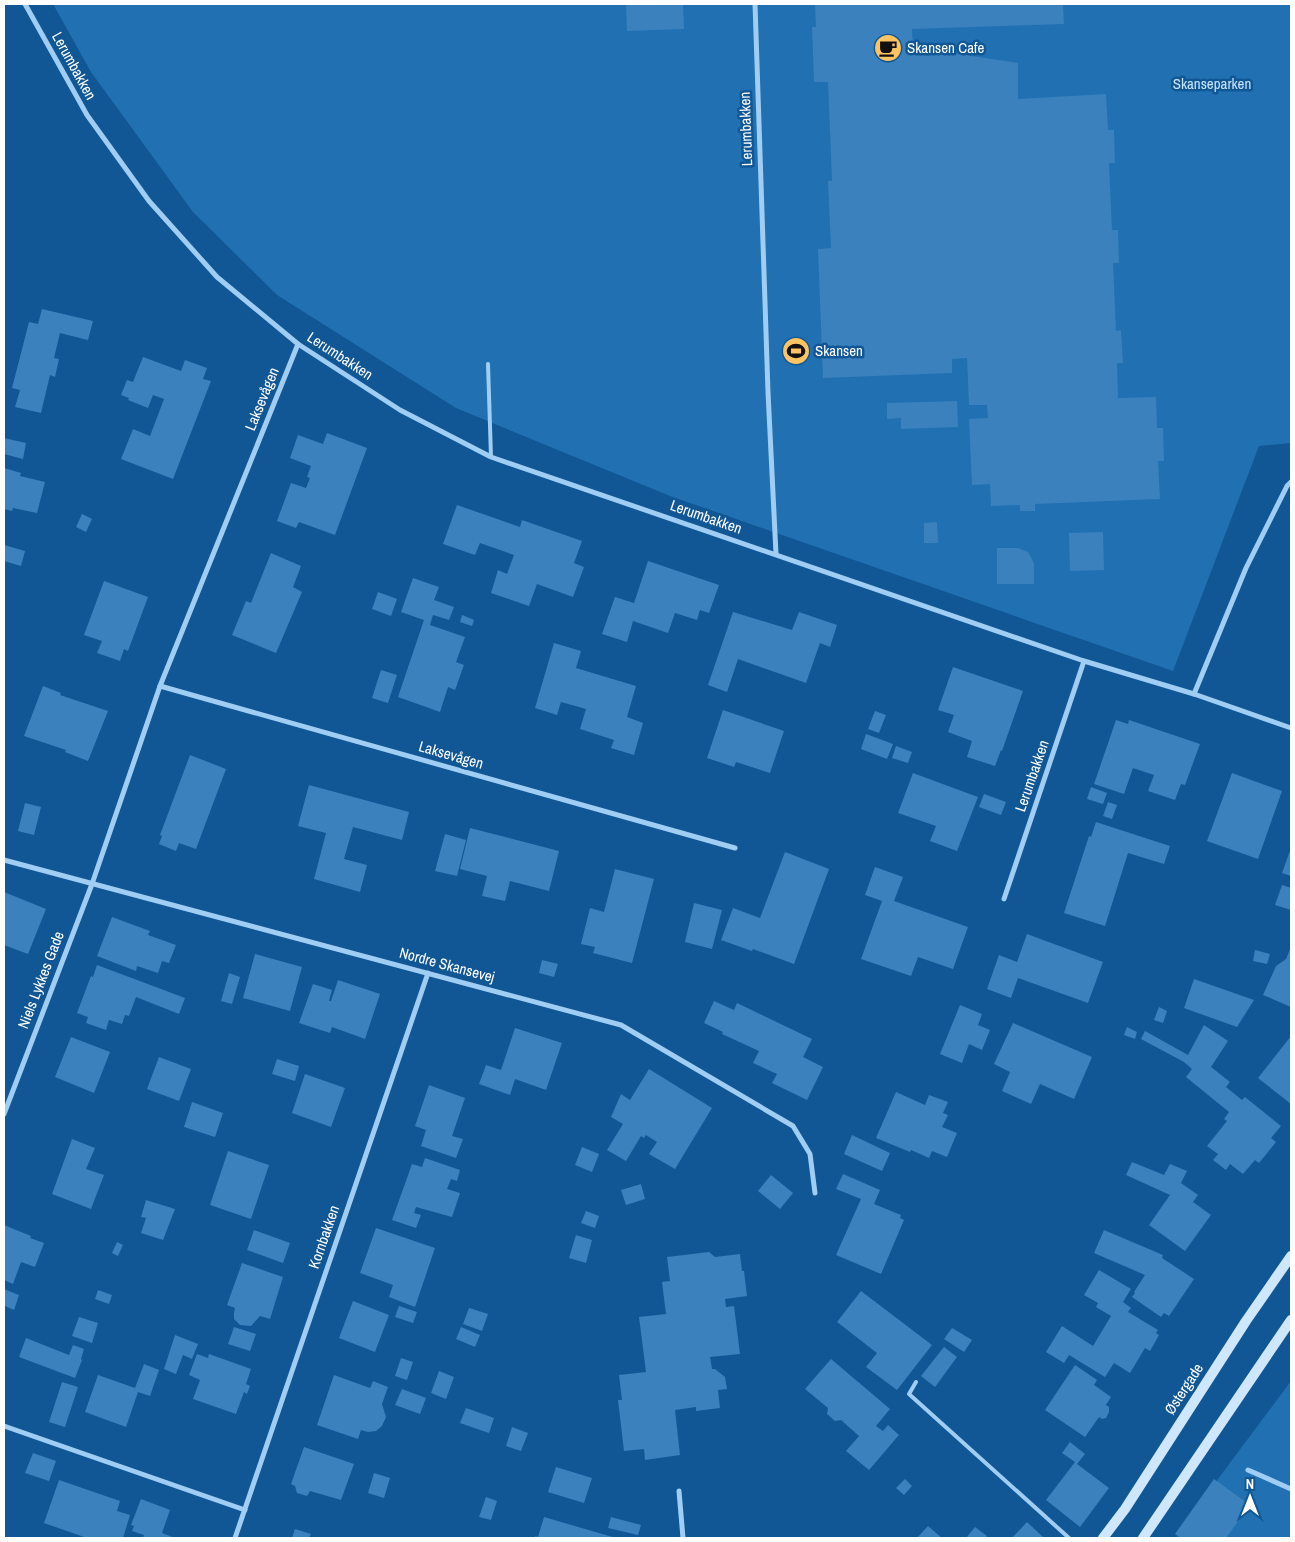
<svg xmlns="http://www.w3.org/2000/svg" width="1295" height="1542" viewBox="0 0 1295 1542" font-family="'Archivo Narrow',sans-serif">
<style>
.green{fill:#2070b2}
.building{fill:#3a81bd}
.lines{fill:none;stroke-linecap:round;stroke-linejoin:round}
.lane{stroke:#9fcdf3;stroke-width:4}
.street{stroke:#9fcdf3;stroke-width:5}
.secondary{stroke:#cfe7fd;stroke-width:10}
.labels{text-anchor:middle;stroke-width:5;stroke-linejoin:round;paint-order:stroke}
.poi-label{font-size:15px;fill:#fff;stroke:#115795;text-anchor:start}
.street-label{font-size:15px;fill:#fff;stroke:#115795}
.park-label{font-size:15px;fill:#c7e5fd;stroke:#115795}
</style>
<rect width="100%" height="100%" fill="#115795"/>
<g class="green">
<path d="M 53,4 L 1291,4 L 1291,443 L 1259,446 L 1173,671 L 670,496 L 456,408 L 277,295 L 193,212 L 91,72 Z"/>
<path d="M 1291,1381 L 1291,1538 L 1177,1538 L 1177,1534 Z"/>
</g>
<g class="building">
<path d="M 626,4 L 683,4 L 684,29 L 627,31 Z"/>
<path d="M 815,4 L 1063,4 L 1064,24 L 912,29 L 913,47 L 1018,63 L 1018,99 L 1106,94 L 1108,130 L 1114,130 L 1115,163 L 1109,163 L 1112,230 L 1118,230 L 1119,263 L 1113,263 L 1116,331 L 1121,330 L 1123,363 L 1117,363 L 1118,398 L 1156,397 L 1157,428 L 1163,428 L 1164,461 L 1158,461 L 1160,499 L 1035,504 L 1035,511 L 1020,511 L 1020,505 L 991,506 L 990,484 L 972,485 L 969,419 L 988,418 L 987,405 L 969,405 L 967,358 L 952,359 L 952,373 L 823,378 L 818,249 L 831,248 L 828,181 L 832,181 L 828,82 L 814,82 L 812,27 L 816,27 Z"/>
<path d="M 42,309 L 93,321 L 88,340 L 60,333 L 54,358 L 59,359 L 55,377 L 50,375 L 41,413 L 15,407 L 20,390 L 12,388 L 29,322 L 38,324 Z"/>
<path d="M 143,357 L 181,371 L 185,360 L 207,368 L 203,379 L 211,381 L 173,479 L 121,459 L 133,429 L 150,436 L 164,399 L 153,395 L 148,408 L 128,400 L 129,398 L 121,395 L 127,380 L 133,382 Z"/>
<path d="M 957,401 L 958,427 L 901,429 L 901,418 L 887,419 L 887,403 Z"/>
<path d="M 327,433 L 367,448 L 335,535 L 299,522 L 296,528 L 277,521 L 291,483 L 306,488 L 310,478 L 307,477 L 311,466 L 290,458 L 298,435 L 323,444 Z"/>
<path d="M 4,438 L 26,443 L 23,459 L 4,454 Z"/>
<path d="M 4,468 L 21,473 L 20,476 L 45,482 L 37,513 L 13,508 L 12,511 L 4,509 Z"/>
<path d="M 457,505 L 520,527 L 522,520 L 582,541 L 574,563 L 584,567 L 573,597 L 537,584 L 529,606 L 491,593 L 498,570 L 507,574 L 514,555 L 480,543 L 475,555 L 443,544 Z"/>
<path d="M 82,514 L 92,519 L 86,532 L 76,527 Z"/>
<path d="M 937,522 L 938,543 L 924,543 L 924,523 Z"/>
<path d="M 1103,532 L 1104,570 L 1070,571 L 1069,533 Z"/>
<path d="M 4,545 L 25,551 L 21,566 L 4,561 Z"/>
<path d="M 997,548 L 1018,548 L 1028,552 L 1034,563 L 1034,584 L 997,584 Z"/>
<path d="M 271,553 L 301,566 L 293,587 L 302,592 L 276,653 L 232,635 L 246,601 L 251,603 Z"/>
<path d="M 648,561 L 719,585 L 709,613 L 700,610 L 697,620 L 675,613 L 668,633 L 633,621 L 627,642 L 602,634 L 615,597 L 634,603 Z"/>
<path d="M 413,578 L 439,587 L 434,600 L 454,607 L 449,620 L 433,615 L 430,625 L 465,637 L 456,662 L 464,665 L 455,690 L 448,687 L 440,712 L 398,697 L 424,620 L 401,612 Z"/>
<path d="M 104,581 L 148,597 L 128,651 L 124,649 L 120,661 L 97,653 L 102,641 L 84,635 Z"/>
<path d="M 378,592 L 397,599 L 391,616 L 372,609 Z"/>
<path d="M 733,612 L 792,630 L 799,612 L 837,625 L 830,647 L 820,643 L 806,683 L 738,659 L 727,692 L 708,685 Z"/>
<path d="M 462,615 L 474,620 L 472,626 L 460,622 Z"/>
<path d="M 554,643 L 581,651 L 576,668 L 636,686 L 627,717 L 643,723 L 634,755 L 611,748 L 614,740 L 580,729 L 586,709 L 561,702 L 557,715 L 535,708 Z"/>
<path d="M 953,667 L 1023,691 L 1002,751 L 1001,750 L 995,766 L 967,757 L 972,741 L 948,732 L 954,715 L 938,710 Z"/>
<path d="M 381,670 L 397,675 L 388,703 L 372,698 Z"/>
<path d="M 43,686 L 61,693 L 60,695 L 108,711 L 88,761 L 65,752 L 66,750 L 24,736 Z"/>
<path d="M 723,710 L 784,731 L 770,773 L 736,762 L 734,767 L 707,758 Z"/>
<path d="M 875,711 L 886,715 L 879,733 L 868,729 Z"/>
<path d="M 1116,720 L 1128,724 L 1129,720 L 1200,744 L 1185,785 L 1181,784 L 1175,800 L 1148,791 L 1154,775 L 1133,768 L 1124,794 L 1094,784 Z"/>
<path d="M 866,734 L 893,744 L 887,759 L 861,749 Z"/>
<path d="M 896,746 L 912,752 L 908,763 L 892,758 Z"/>
<path d="M 190,755 L 226,769 L 196,849 L 179,843 L 176,851 L 159,844 L 162,836 L 160,835 Z"/>
<path d="M 913,773 L 978,797 L 957,851 L 930,841 L 936,826 L 898,813 Z"/>
<path d="M 1232,773 L 1282,791 L 1258,859 L 1207,841 Z"/>
<path d="M 309,785 L 409,812 L 402,840 L 353,827 L 344,859 L 367,865 L 360,892 L 314,879 L 326,833 L 298,826 Z"/>
<path d="M 1091,787 L 1107,793 L 1103,804 L 1087,799 Z"/>
<path d="M 984,794 L 1006,802 L 1001,815 L 979,807 Z"/>
<path d="M 1108,802 L 1117,805 L 1112,819 L 1103,816 Z"/>
<path d="M 25,803 L 41,807 L 34,835 L 18,831 Z"/>
<path d="M 1096,822 L 1170,846 L 1164,864 L 1128,853 L 1105,926 L 1064,913 L 1089,836 L 1091,837 Z"/>
<path d="M 470,828 L 559,851 L 549,891 L 510,881 L 505,901 L 482,896 L 487,876 L 460,869 Z"/>
<path d="M 445,834 L 466,840 L 457,876 L 435,871 Z"/>
<path d="M 1291,848 L 1291,876 L 1282,873 Z"/>
<path d="M 785,852 L 829,869 L 794,964 L 753,949 L 752,951 L 721,940 L 733,908 L 760,918 Z"/>
<path d="M 875,867 L 903,877 L 894,901 L 968,927 L 953,969 L 918,957 L 911,976 L 861,959 L 882,901 L 865,895 Z"/>
<path d="M 615,869 L 654,879 L 632,963 L 593,953 L 595,947 L 581,944 L 590,908 L 604,912 Z"/>
<path d="M 1282,885 L 1291,888 L 1291,910 L 1275,905 Z"/>
<path d="M 4,892 L 46,909 L 28,954 L 4,945 Z"/>
<path d="M 694,903 L 722,910 L 712,949 L 685,942 Z"/>
<path d="M 112,917 L 150,931 L 148,935 L 176,945 L 169,963 L 162,961 L 158,973 L 137,966 L 136,971 L 97,956 Z"/>
<path d="M 1027,934 L 1103,962 L 1088,1003 L 1018,978 L 1011,998 L 987,989 L 999,955 L 1017,962 Z"/>
<path d="M 1291,947 L 1291,1007 L 1263,995 L 1276,966 L 1286,959 Z"/>
<path d="M 1255,950 L 1270,954 L 1267,964 L 1253,961 Z"/>
<path d="M 255,954 L 302,967 L 290,1011 L 243,998 Z"/>
<path d="M 542,960 L 558,964 L 554,977 L 539,973 Z"/>
<path d="M 97,965 L 185,998 L 179,1014 L 136,997 L 129,1016 L 125,1015 L 122,1024 L 109,1020 L 106,1030 L 86,1023 L 88,1017 L 77,1013 L 91,976 L 93,977 Z"/>
<path d="M 229,973 L 240,977 L 232,1004 L 221,1001 Z"/>
<path d="M 1194,979 L 1254,1000 L 1237,1027 L 1184,1008 Z"/>
<path d="M 338,980 L 380,994 L 365,1039 L 332,1027 L 330,1033 L 299,1023 L 313,984 L 332,990 L 329,1001 L 331,1001 Z"/>
<path d="M 714,1001 L 734,1010 L 737,1003 L 812,1039 L 803,1057 L 823,1067 L 807,1100 L 772,1083 L 777,1074 L 753,1063 L 759,1051 L 722,1034 L 723,1032 L 704,1023 Z"/>
<path d="M 960,1005 L 982,1014 L 978,1025 L 990,1030 L 982,1050 L 969,1044 L 962,1063 L 940,1054 Z"/>
<path d="M 1159,1007 L 1167,1011 L 1163,1023 L 1154,1020 Z"/>
<path d="M 1013,1023 L 1092,1057 L 1074,1099 L 1040,1084 L 1031,1104 L 1002,1091 L 1010,1072 L 994,1064 Z"/>
<path d="M 1204,1025 L 1228,1041 L 1211,1067 L 1230,1082 L 1226,1087 L 1242,1100 L 1245,1097 L 1281,1126 L 1271,1138 L 1276,1142 L 1259,1163 L 1255,1160 L 1243,1174 L 1230,1164 L 1226,1170 L 1213,1160 L 1218,1154 L 1207,1146 L 1227,1121 L 1224,1119 L 1229,1112 L 1186,1077 L 1192,1069 L 1184,1062 L 1141,1039 L 1145,1031 L 1188,1055 Z"/>
<path d="M 1127,1027 L 1137,1032 L 1135,1039 L 1124,1035 Z"/>
<path d="M 515,1028 L 562,1043 L 546,1090 L 515,1079 L 510,1095 L 479,1084 L 486,1065 L 501,1070 Z"/>
<path d="M 1291,1036 L 1291,1104 L 1258,1078 Z"/>
<path d="M 71,1037 L 110,1052 L 94,1093 L 55,1077 Z"/>
<path d="M 159,1057 L 191,1069 L 179,1101 L 147,1089 Z"/>
<path d="M 277,1059 L 299,1066 L 295,1081 L 272,1074 Z"/>
<path d="M 649,1069 L 712,1108 L 675,1169 L 649,1154 L 657,1142 L 646,1135 L 644,1138 L 641,1136 L 626,1161 L 607,1150 L 623,1124 L 611,1117 L 621,1094 L 630,1100 Z"/>
<path d="M 305,1074 L 345,1088 L 331,1127 L 292,1113 Z"/>
<path d="M 429,1085 L 465,1098 L 452,1136 L 463,1139 L 456,1158 L 421,1146 L 426,1130 L 415,1126 Z"/>
<path d="M 896,1092 L 925,1105 L 929,1095 L 948,1102 L 943,1113 L 948,1115 L 942,1127 L 957,1133 L 947,1157 L 932,1151 L 929,1158 L 911,1150 L 910,1152 L 876,1138 Z"/>
<path d="M 192,1102 L 223,1113 L 215,1137 L 184,1127 Z"/>
<path d="M 852,1135 L 890,1153 L 882,1171 L 844,1154 Z"/>
<path d="M 72,1139 L 95,1148 L 86,1169 L 104,1175 L 91,1209 L 52,1194 Z"/>
<path d="M 582,1147 L 599,1154 L 592,1172 L 575,1165 Z"/>
<path d="M 228,1151 L 269,1165 L 251,1219 L 210,1205 Z"/>
<path d="M 425,1158 L 460,1170 L 457,1181 L 451,1179 L 447,1189 L 460,1193 L 452,1217 L 416,1207 L 414,1213 L 421,1215 L 416,1228 L 392,1220 L 412,1164 L 422,1167 Z"/>
<path d="M 1132,1162 L 1164,1175 L 1170,1164 L 1187,1171 L 1181,1183 L 1198,1195 L 1193,1202 L 1211,1215 L 1185,1251 L 1149,1225 L 1170,1195 L 1126,1175 Z"/>
<path d="M 843,1174 L 880,1190 L 874,1204 L 901,1215 L 900,1218 L 904,1220 L 881,1274 L 836,1255 L 861,1199 L 836,1189 Z"/>
<path d="M 771,1175 L 793,1193 L 780,1209 L 758,1191 Z"/>
<path d="M 641,1184 L 645,1199 L 626,1205 L 621,1190 Z"/>
<path d="M 146,1200 L 175,1209 L 163,1240 L 141,1233 L 146,1218 L 141,1217 Z"/>
<path d="M 586,1211 L 599,1216 L 595,1228 L 581,1223 Z"/>
<path d="M 4,1225 L 31,1236 L 30,1238 L 44,1243 L 35,1267 L 21,1262 L 13,1284 L 4,1280 Z"/>
<path d="M 376,1228 L 435,1248 L 415,1307 L 389,1297 L 393,1285 L 360,1273 Z"/>
<path d="M 254,1230 L 290,1243 L 283,1263 L 247,1250 Z"/>
<path d="M 1104,1230 L 1163,1255 L 1162,1258 L 1194,1279 L 1169,1316 L 1164,1313 L 1161,1317 L 1132,1297 L 1135,1293 L 1134,1292 L 1145,1275 L 1094,1253 Z"/>
<path d="M 576,1235 L 592,1240 L 586,1263 L 569,1258 Z"/>
<path d="M 117,1242 L 123,1245 L 118,1256 L 112,1253 Z"/>
<path d="M 709,1252 L 715,1257 L 740,1254 L 742,1271 L 744,1271 L 747,1296 L 725,1299 L 726,1307 L 734,1306 L 740,1354 L 710,1357 L 712,1369 L 715,1369 L 725,1377 L 727,1389 L 718,1390 L 720,1408 L 696,1411 L 696,1407 L 675,1410 L 680,1455 L 645,1460 L 644,1449 L 624,1451 L 618,1400 L 622,1400 L 619,1375 L 646,1372 L 639,1317 L 666,1314 L 662,1282 L 670,1281 L 667,1257 Z"/>
<path d="M 242,1263 L 283,1277 L 270,1319 L 260,1316 L 251,1326 L 240,1325 L 234,1319 L 234,1313 L 235,1308 L 227,1305 Z"/>
<path d="M 1099,1270 L 1131,1289 L 1123,1302 L 1131,1308 L 1128,1312 L 1158,1330 L 1156,1333 L 1159,1335 L 1150,1351 L 1145,1348 L 1130,1373 L 1114,1363 L 1105,1377 L 1069,1355 L 1064,1363 L 1046,1352 L 1062,1326 L 1093,1346 L 1111,1316 L 1096,1307 L 1098,1303 L 1084,1295 Z"/>
<path d="M 4,1289 L 19,1295 L 14,1310 L 5,1306 L 4,1310 Z"/>
<path d="M 98,1290 L 112,1295 L 109,1304 L 95,1299 Z"/>
<path d="M 861,1291 L 932,1345 L 897,1390 L 866,1367 L 877,1353 L 837,1322 Z"/>
<path d="M 353,1301 L 389,1315 L 375,1352 L 339,1338 Z"/>
<path d="M 399,1306 L 417,1312 L 413,1323 L 395,1317 Z"/>
<path d="M 469,1308 L 488,1314 L 482,1331 L 463,1324 Z"/>
<path d="M 79,1317 L 98,1323 L 92,1343 L 72,1336 Z"/>
<path d="M 234,1327 L 256,1334 L 250,1351 L 228,1344 Z"/>
<path d="M 461,1327 L 480,1335 L 475,1347 L 456,1339 Z"/>
<path d="M 952,1328 L 972,1340 L 964,1352 L 944,1339 Z"/>
<path d="M 175,1335 L 198,1344 L 192,1359 L 183,1355 L 176,1374 L 164,1369 Z"/>
<path d="M 26,1338 L 69,1355 L 73,1345 L 84,1349 L 81,1359 L 82,1360 L 75,1378 L 19,1357 Z"/>
<path d="M 944,1347 L 957,1357 L 935,1387 L 921,1376 Z"/>
<path d="M 197,1354 L 208,1358 L 209,1354 L 251,1369 L 246,1384 L 250,1386 L 247,1394 L 244,1392 L 236,1414 L 193,1399 L 200,1380 L 189,1375 Z"/>
<path d="M 401,1358 L 413,1362 L 407,1380 L 395,1376 Z"/>
<path d="M 831,1359 L 890,1409 L 876,1426 L 883,1431 L 888,1425 L 899,1435 L 869,1470 L 846,1451 L 859,1436 L 841,1420 L 835,1421 L 827,1414 L 828,1408 L 805,1389 Z"/>
<path d="M 144,1364 L 159,1370 L 150,1396 L 138,1392 L 126,1427 L 85,1412 L 98,1375 L 135,1388 Z"/>
<path d="M 1075,1365 L 1097,1380 L 1094,1385 L 1111,1397 L 1106,1405 L 1109,1407 L 1109,1412 L 1106,1418 L 1102,1419 L 1099,1417 L 1085,1437 L 1045,1410 Z"/>
<path d="M 439,1371 L 454,1377 L 446,1399 L 431,1393 Z"/>
<path d="M 334,1375 L 370,1388 L 373,1381 L 388,1387 L 382,1404 L 386,1417 L 382,1426 L 376,1431 L 368,1432 L 361,1430 L 358,1439 L 317,1425 Z"/>
<path d="M 62,1382 L 78,1387 L 65,1427 L 49,1422 Z"/>
<path d="M 402,1389 L 426,1398 L 420,1414 L 395,1405 Z"/>
<path d="M 466,1408 L 494,1418 L 489,1433 L 460,1423 Z"/>
<path d="M 512,1427 L 528,1433 L 521,1451 L 506,1446 Z"/>
<path d="M 1070,1442 L 1085,1454 L 1077,1464 L 1109,1488 L 1080,1527 L 1046,1500 L 1075,1462 L 1062,1453 Z"/>
<path d="M 304,1447 L 354,1464 L 341,1500 L 310,1491 L 307,1496 L 297,1493 L 295,1486 L 291,1484 Z"/>
<path d="M 33,1453 L 56,1461 L 49,1481 L 25,1473 Z"/>
<path d="M 556,1467 L 592,1478 L 584,1503 L 548,1492 Z"/>
<path d="M 374,1473 L 390,1478 L 384,1498 L 368,1493 Z"/>
<path d="M 905,1479 L 912,1486 L 904,1495 L 896,1488 Z"/>
<path d="M 1214,1479 L 1250,1505 L 1226,1538 L 1181,1538 L 1175,1534 Z"/>
<path d="M 59,1480 L 120,1501 L 117,1511 L 130,1515 L 123,1538 L 87,1538 L 44,1523 Z"/>
<path d="M 486,1497 L 497,1501 L 491,1520 L 479,1517 Z"/>
<path d="M 141,1499 L 170,1510 L 162,1533 L 175,1538 L 143,1538 L 144,1535 L 132,1531 L 134,1526 L 131,1525 Z"/>
<path d="M 544,1517 L 616,1538 L 535,1538 L 535,1536 L 538,1537 Z"/>
<path d="M 611,1517 L 641,1525 L 638,1535 L 608,1528 Z"/>
<path d="M 1027,1522 L 1044,1538 L 1012,1538 Z"/>
<path d="M 928,1526 L 942,1538 L 917,1538 Z"/>
<path d="M 975,1527 L 987,1536 L 984,1538 L 966,1538 Z"/>
<path d="M 295,1529 L 311,1534 L 309,1538 L 292,1538 Z"/>
</g>
<g class="lines">
<g class="lane">
<path d="M 488,364 L 491,457"/>
<path d="M 916,1382 L 909,1394 L 1069,1538"/>
</g>
<g class="street">
<path d="M 25,4 L 87,115 L 149,201 L 217,277 L 298,344 L 400,410 L 491,457 L 1084,661 L 1194,694 L 1291,728"/>
<path d="M 755,4 L 768,392 L 776,554"/>
<path d="M 160,686 L 735,848"/>
<path d="M 1194,694 L 1246,568 L 1287,486 L 1291,482"/>
<path d="M 4,860 L 621,1025 L 793,1126 L 810,1154 L 815,1193"/>
<path d="M 1004,899 L 1084,661"/>
<path d="M 4,1114 L 92,884 L 160,686 L 298,344"/>
<path d="M 4,1426 L 245,1510"/>
<path d="M 1248,1470 L 1291,1489"/>
<path d="M 679,1491 L 683,1538"/>
<path d="M 235,1538 L 428,973"/>
</g>
<g class="secondary">
<path d="M 1103,1538 L 1125,1509 L 1246,1321 L 1291,1256"/>
<path d="M 1143,1538 L 1291,1320"/>
</g>
</g>
<defs>
<g id="cafe-disc" transform="scale(1.4375)"><circle r="9.5" fill="#ffc362" stroke="#115795"/><path d="M-5.5-4.5H6V0H3Q3 3.5 0 3.5H-2.5Q-5.5 3.5-5.5 0ZM3-3.2v2h1.7v-2ZM-6 4.5H4V6H-6Z" fill="#111"/></g>
<g id="stadium-disc" transform="scale(1.4375)"><circle r="9.5" fill="#ffc362" stroke="#115795"/><path d="M0-5a6.5 5 0 1 0 0 10a6.5 5 0 1 0 0-10ZM-3.5-1.8h7v3.6h-7Z" fill="#111"/></g>
</defs>
<g fill-rule="evenodd">
<use href="#cafe-disc" x="888" y="48"/>
<use href="#stadium-disc" x="796" y="351"/>
</g>
<g class="labels">
<g class="poi-label">
<text x="907" y="53">Skansen Cafe</text>
<text x="815" y="356">Skansen</text>
</g>
<g class="street-label">
<text transform="translate(74 66) rotate(61)" y="5">Lerumbakken</text>
<text transform="translate(746 129) rotate(-92)" y="5">Lerumbakken</text>
<text transform="translate(340 356) rotate(33)" y="5">Lerumbakken</text>
<text transform="translate(262 399) rotate(-68)" y="5">Laksevågen</text>
<text transform="translate(706 517) rotate(19)" y="5">Lerumbakken</text>
<text transform="translate(451 755) rotate(16)" y="5">Laksevågen</text>
<text transform="translate(1032 776) rotate(-71)" y="5">Lerumbakken</text>
<text transform="translate(447 965) rotate(15)" y="5">Nordre Skansevej</text>
<text transform="translate(41 980) rotate(-69)" y="5">Niels Lykkes Gade</text>
<text transform="translate(324 1237) rotate(-71)" y="5">Kornbakken</text>
<text transform="translate(1184 1389) rotate(-57)" y="5">Østergade</text>
</g>
<g class="park-label">
<text x="1212" y="89">Skanseparken</text>
</g>
</g>
<rect width="1295" height="1542" fill="none" stroke="#ffffff" stroke-width="10"/>
<g transform="translate(1250 1497)" stroke="#115795" stroke-width="4" paint-order="stroke">
<path d="M0-4L9 19L0 12L-9 19Z" fill="#ffffff"/>
<text y="-8" font-size="14" font-weight="bold" text-anchor="middle" fill="#ffffff">N</text>
</g>
</svg>
